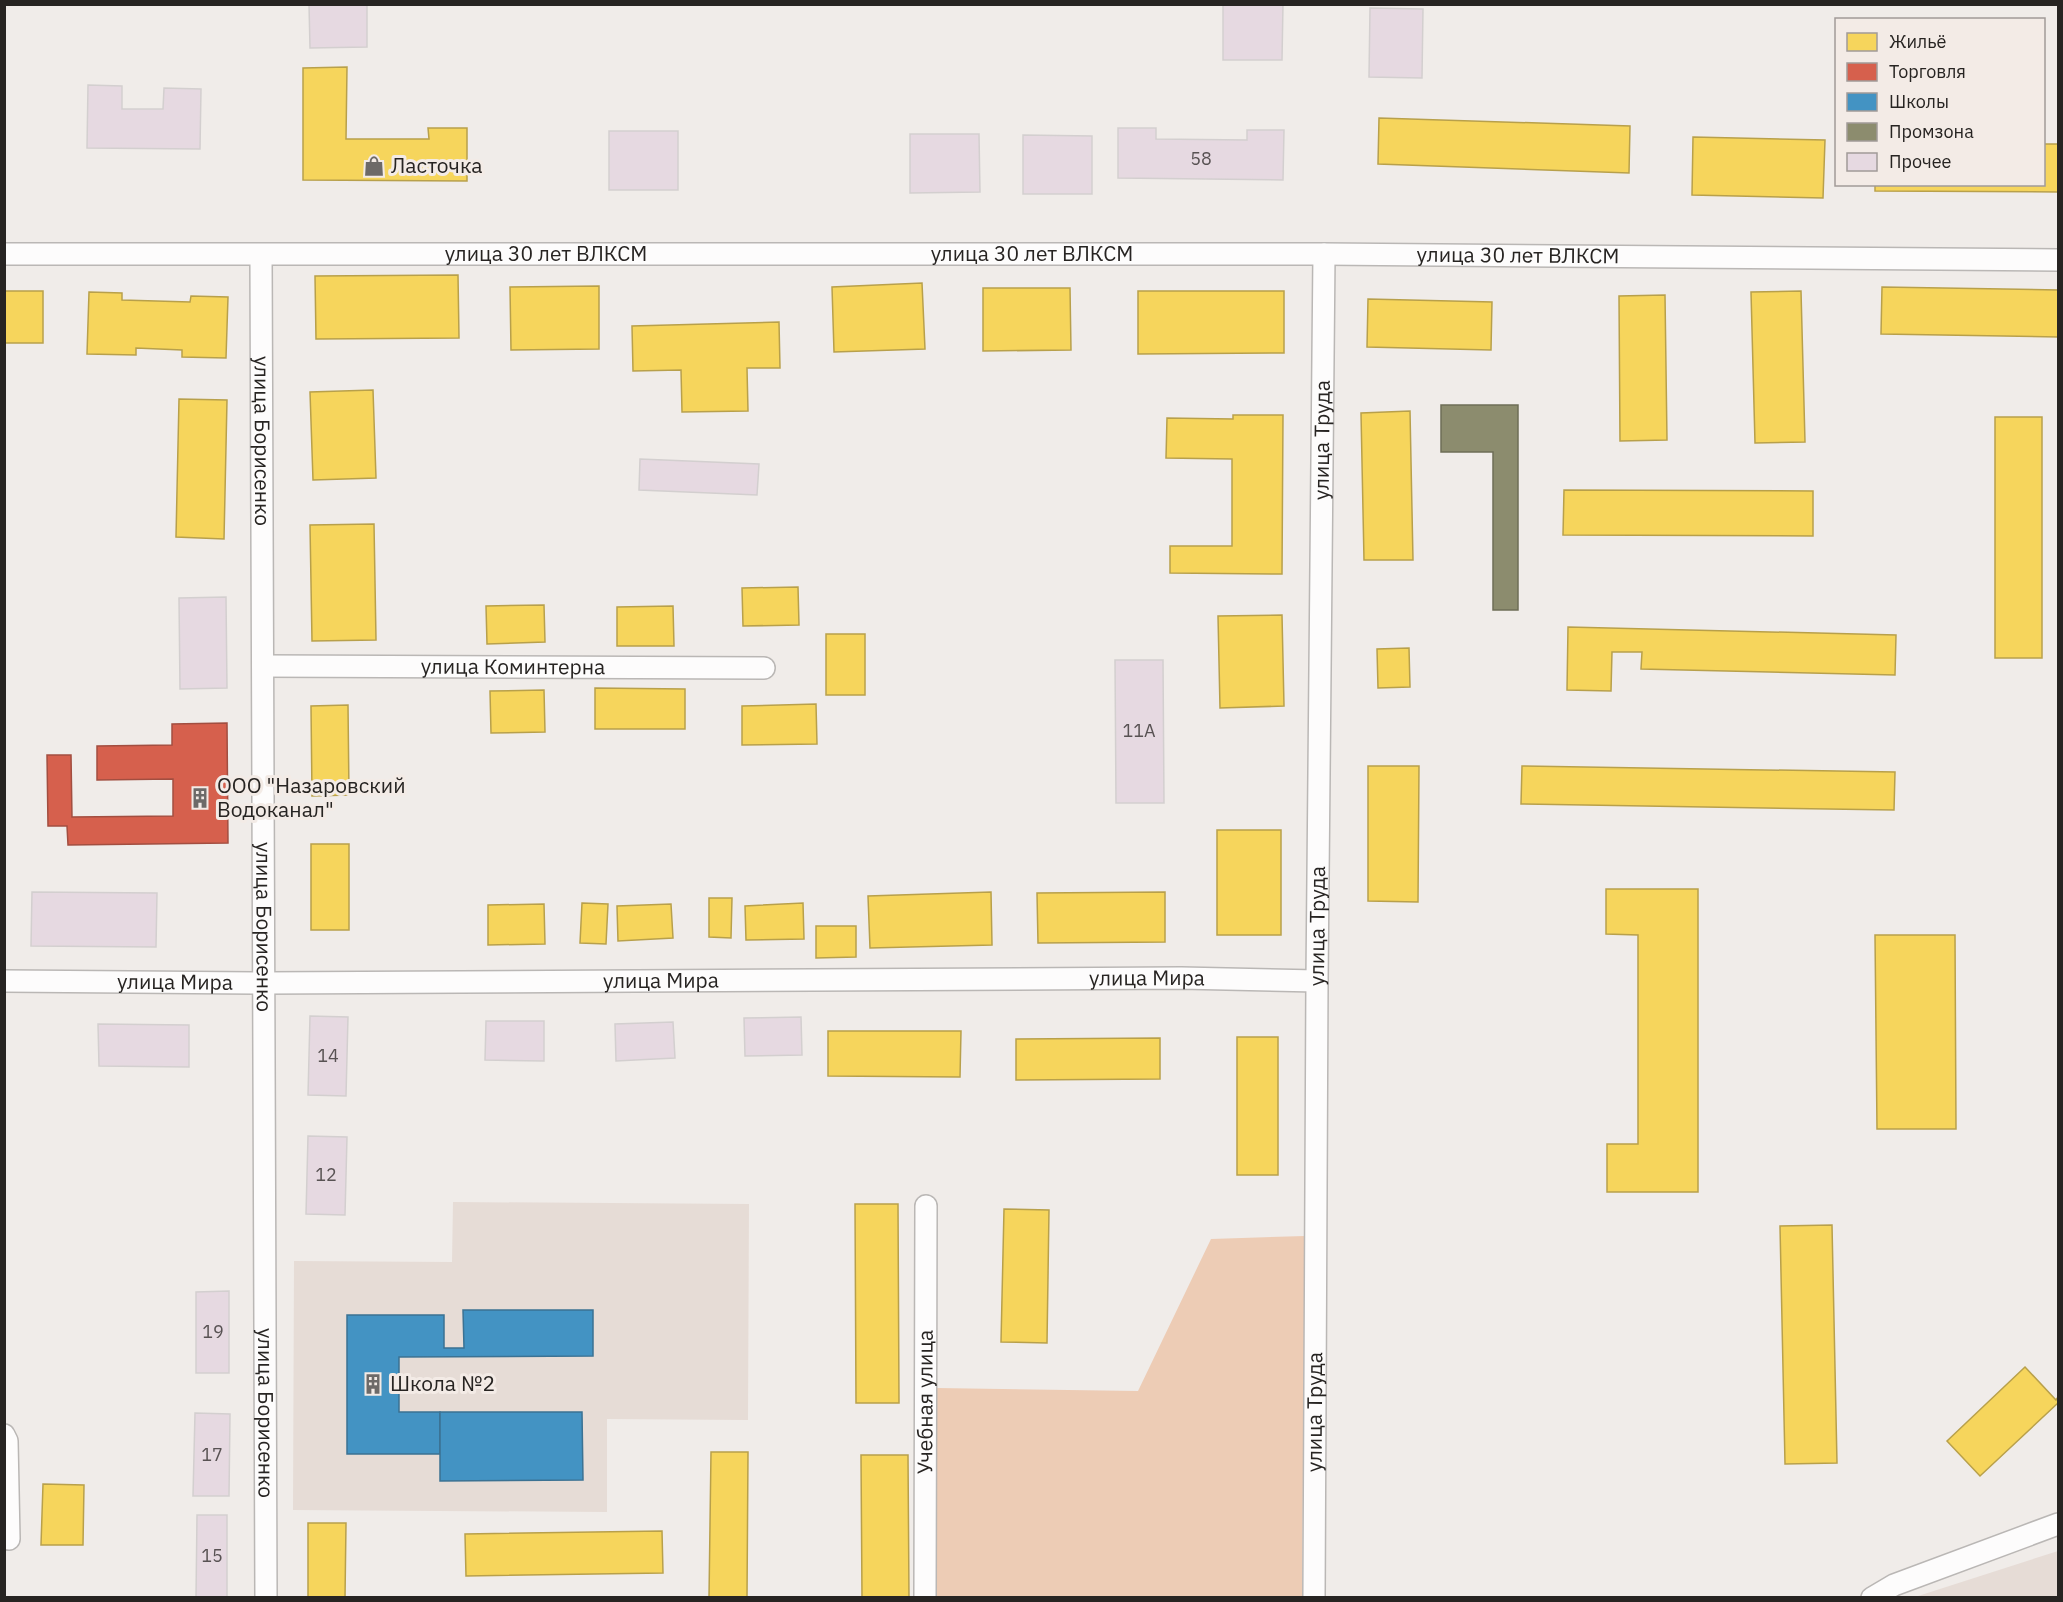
<svg xmlns="http://www.w3.org/2000/svg" width="2063" height="1602" viewBox="0 0 2063 1602" font-family="'IBM Plex Sans',sans-serif">
<style>
.built{fill:#e6dcd6}
.green{fill:#edccb5}
.homes{fill:#f6d55c;stroke:#b8a04b;stroke-width:1.5}
.shops{fill:#d6604d;stroke:#a24e40;stroke-width:1.5}
.schools{fill:#4393c3;stroke:#3b7293;stroke-width:1.5}
.industry{fill:#8c8c6e;stroke:#6e6d57;stroke-width:1.5}
.building{fill:#e6d9e1;stroke:#d3cfcf;stroke-width:1.5}
.lines{fill:none;stroke-linecap:round;stroke-linejoin:round}
.street-casing{stroke:#bab7b5;stroke-width:24}
.street{stroke:#fdfcfc;stroke-width:21}
.labels{text-anchor:middle;stroke-width:6;stroke-linejoin:round;paint-order:stroke}
.number-label{font-size:18px;fill:#585253}
.poi-label{font-size:21px;fill:#272422;stroke:#f3ebe6;text-anchor:start}
.street-label{font-size:21px;fill:#272422;stroke:#f3ebe6}
</style>
<rect width="100%" height="100%" fill="#f0ece9"/>
<g class="built">
<path d="M 453,1202 L 749,1204 L 748,1420 L 607,1419 L 607,1512 L 293,1510 L 294,1261 L 452,1262 Z"/>
<path d="M 2058,1551 L 2058,1597 L 1915,1597 Z"/>
</g>
<path class="green" d="M 1305,1236 L 1302,1597 L 937,1597 L 937,1388 L 1138,1391 L 1211,1239 Z"/>
<g class="homes">
<path d="M 347,67 L 346,139 L 429,139 L 428,128 L 467,128 L 467,181 L 303,180 L 303,68 Z"/>
<path d="M 1379,118 L 1630,126 L 1629,173 L 1378,164 Z"/>
<path d="M 1693,137 L 1825,140 L 1823,198 L 1692,195 Z"/>
<path d="M 2044,144 L 2058,144 L 2058,192 L 1875,191 L 1875,184 L 2044,184 Z"/>
<path d="M 458,275 L 459,338 L 316,339 L 315,276 Z"/>
<path d="M 922,283 L 925,349 L 834,352 L 832,287 Z"/>
<path d="M 599,286 L 599,349 L 511,350 L 510,287 Z"/>
<path d="M 1882,287 L 2058,290 L 2058,337 L 1881,334 Z"/>
<path d="M 983,288 L 1070,288 L 1071,350 L 983,351 Z"/>
<rect x="4" y="291" width="39" height="52"/>
<path d="M 1138,291 L 1284,291 L 1284,353 L 1138,354 Z"/>
<path d="M 1801,291 L 1805,442 L 1755,443 L 1751,292 Z"/>
<path d="M 89,292 L 122,293 L 122,300 L 190,302 L 191,296 L 228,297 L 226,358 L 182,357 L 182,350 L 136,348 L 136,355 L 87,354 Z"/>
<path d="M 1665,295 L 1667,440 L 1620,441 L 1619,296 Z"/>
<path d="M 1368,299 L 1492,302 L 1491,350 L 1367,347 Z"/>
<path d="M 779,322 L 780,368 L 747,368 L 748,411 L 682,412 L 681,370 L 633,371 L 632,326 Z"/>
<path d="M 373,390 L 376,478 L 313,480 L 310,392 Z"/>
<path d="M 179,399 L 227,400 L 224,539 L 176,537 Z"/>
<path d="M 1410,411 L 1413,560 L 1364,560 L 1361,413 Z"/>
<path d="M 1233,415 L 1283,415 L 1282,574 L 1170,573 L 1170,546 L 1232,546 L 1232,459 L 1166,458 L 1167,418 L 1233,419 Z"/>
<rect x="1995" y="417" width="47" height="241"/>
<path d="M 1564,490 L 1813,491 L 1813,536 L 1563,535 Z"/>
<path d="M 374,524 L 376,640 L 312,641 L 310,525 Z"/>
<path d="M 798,587 L 799,625 L 743,626 L 742,588 Z"/>
<path d="M 544,605 L 545,642 L 487,644 L 486,606 Z"/>
<path d="M 673,606 L 674,646 L 617,646 L 617,607 Z"/>
<path d="M 1282,615 L 1284,706 L 1220,708 L 1218,616 Z"/>
<path d="M 1568,627 L 1896,635 L 1895,675 L 1641,669 L 1642,652 L 1612,652 L 1611,691 L 1567,690 Z"/>
<rect x="826" y="634" width="39" height="61"/>
<path d="M 1409,648 L 1410,687 L 1378,688 L 1377,649 Z"/>
<path d="M 595,688 L 685,689 L 685,729 L 595,729 Z"/>
<path d="M 544,690 L 545,732 L 491,733 L 490,691 Z"/>
<path d="M 816,704 L 817,744 L 742,745 L 742,706 Z"/>
<path d="M 348,705 L 349,795 L 312,796 L 311,706 Z"/>
<path d="M 1368,766 L 1419,766 L 1418,902 L 1368,901 Z"/>
<path d="M 1522,766 L 1895,772 L 1894,810 L 1521,804 Z"/>
<rect x="1217" y="830" width="64" height="105"/>
<rect x="311" y="844" width="38" height="86"/>
<path d="M 1606,889 L 1698,889 L 1698,1192 L 1607,1192 L 1607,1144 L 1638,1144 L 1638,935 L 1606,934 Z"/>
<path d="M 991,892 L 992,945 L 870,948 L 868,896 Z"/>
<path d="M 1165,892 L 1165,942 L 1038,943 L 1037,893 Z"/>
<path d="M 709,898 L 732,898 L 731,938 L 709,937 Z"/>
<path d="M 582,903 L 608,904 L 606,944 L 580,943 Z"/>
<path d="M 803,903 L 804,939 L 746,940 L 745,906 Z"/>
<path d="M 544,904 L 545,944 L 488,945 L 488,905 Z"/>
<path d="M 671,904 L 673,938 L 618,941 L 617,906 Z"/>
<path d="M 816,926 L 856,926 L 856,957 L 816,958 Z"/>
<path d="M 1875,935 L 1955,935 L 1956,1129 L 1877,1129 Z"/>
<path d="M 828,1031 L 961,1031 L 960,1077 L 828,1076 Z"/>
<rect x="1237" y="1037" width="41" height="138"/>
<path d="M 1160,1038 L 1160,1079 L 1016,1080 L 1016,1039 Z"/>
<path d="M 855,1204 L 898,1204 L 899,1403 L 856,1403 Z"/>
<path d="M 1004,1209 L 1049,1210 L 1047,1343 L 1001,1342 Z"/>
<path d="M 1832,1225 L 1837,1463 L 1785,1464 L 1780,1226 Z"/>
<path d="M 2025,1367 L 2056,1400 L 2058,1397 L 2058,1403 L 1980,1476 L 1947,1441 Z"/>
<path d="M 711,1452 L 748,1452 L 747,1598 L 709,1598 Z"/>
<path d="M 861,1455 L 908,1455 L 909,1598 L 862,1598 Z"/>
<path d="M 43,1484 L 84,1485 L 83,1545 L 41,1545 Z"/>
<path d="M 308,1523 L 346,1523 L 345,1598 L 308,1598 Z"/>
<path d="M 662,1531 L 663,1573 L 466,1576 L 465,1534 Z"/>
</g>
<path class="shops" d="M 227,723 L 228,843 L 68,845 L 67,826 L 48,826 L 47,755 L 71,755 L 72,817 L 173,816 L 173,779 L 97,780 L 97,746 L 172,745 L 172,724 Z"/>
<g class="schools">
<path d="M 463,1310 L 593,1310 L 593,1356 L 399,1357 L 399,1412 L 440,1412 L 440,1454 L 347,1454 L 347,1315 L 444,1315 L 444,1348 L 464,1348 Z"/>
<path d="M 440,1412 L 582,1412 L 583,1480 L 440,1481 Z"/>
</g>
<path class="industry" d="M 1441,405 L 1518,405 L 1518,610 L 1493,610 L 1493,452 L 1441,452 Z"/>
<g class="building">
<path d="M 309,4 L 367,4 L 367,47 L 310,48 Z"/>
<path d="M 1223,4 L 1283,4 L 1282,60 L 1223,60 Z"/>
<path d="M 1370,8 L 1423,9 L 1422,78 L 1369,77 Z"/>
<path d="M 88,85 L 122,86 L 122,109 L 163,109 L 164,88 L 201,89 L 200,149 L 87,148 Z"/>
<path d="M 1118,128 L 1156,128 L 1156,139 L 1247,140 L 1247,130 L 1284,130 L 1283,180 L 1118,178 Z"/>
<rect x="609" y="131" width="69" height="59"/>
<path d="M 910,134 L 979,134 L 980,192 L 910,193 Z"/>
<path d="M 1023,135 L 1092,136 L 1092,194 L 1023,194 Z"/>
<path d="M 640,459 L 759,464 L 757,495 L 639,490 Z"/>
<path d="M 226,597 L 227,688 L 180,689 L 179,598 Z"/>
<path d="M 1115,660 L 1163,660 L 1164,803 L 1116,803 Z"/>
<path d="M 32,892 L 157,893 L 156,947 L 31,946 Z"/>
<path d="M 310,1016 L 348,1017 L 346,1096 L 308,1095 Z"/>
<path d="M 801,1017 L 802,1055 L 745,1056 L 744,1018 Z"/>
<path d="M 486,1021 L 544,1021 L 544,1061 L 485,1060 Z"/>
<path d="M 673,1022 L 675,1058 L 616,1061 L 615,1024 Z"/>
<path d="M 98,1024 L 189,1025 L 189,1067 L 99,1066 Z"/>
<path d="M 308,1136 L 347,1137 L 345,1215 L 306,1214 Z"/>
<path d="M 229,1291 L 229,1373 L 196,1373 L 196,1292 Z"/>
<path d="M 195,1413 L 230,1414 L 229,1496 L 193,1496 Z"/>
<path d="M 197,1515 L 227,1515 L 227,1598 L 196,1598 Z"/>
</g>
<g class="lines">
<g class="street-casing">
<g id="street">
<path id="s1" d="M 4,254 L 1324,254 L 2058,260"/>
<path id="s2" d="M 261,255 L 266,1598"/>
<path id="s3" d="M 263,666 L 764,668"/>
<path id="s4" d="M 4,981 L 264,983 L 1181,978 L 1317,981"/>
<path d="M 4,1435 L 7,1441 L 9,1539"/>
<path id="s5" d="M 925,1598 L 926,1206"/>
<path id="s6" d="M 1314,1598 L 1317,981 L 1324,254"/>
<path d="M 1872,1598 L 1894,1585 L 2058,1524"/>
</g>
</g>
<use href="#street" class="street"/>
</g>
<defs>
<g id="shop-bare" transform="scale(1.62)"><path d="M-5-2.5h2.3a2.7 3.5 0 0 1 5.4 0H5L5.5 6h-11ZM-1.5-2.5h3a1.5 2.3 0 0 0-3 0Z" fill="#6d6a68" stroke="#f3ebe6" stroke-width="2.5" paint-order="stroke"/></g>
<g id="building-bare" transform="scale(1.62)"><path d="M-4-6H4V6H1V3H-1V6H-4ZM-2.5-4.3h1.7v1.8h-1.7ZM.8-4.3h1.7v1.8H.8ZM-2.5-1h1.7V.8h-1.7ZM.8-1h1.7V.8H.8Z" fill="#6d6a68" stroke="#f3ebe6" stroke-width="2.5" paint-order="stroke"/></g>
</defs>
<g fill-rule="evenodd">
<use href="#shop-bare" x="374" y="166"/>
<use href="#building-bare" x="200" y="798"/>
<use href="#building-bare" x="373" y="1384"/>
</g>
<g class="labels">
<g class="number-label">
<text x="1201" y="165">58</text>
<text x="1139" y="737">11А</text>
<text x="328" y="1062">14</text>
<text x="326" y="1181">12</text>
<text x="213" y="1338">19</text>
<text x="212" y="1461">17</text>
<text x="212" y="1562">15</text>
</g>
<g class="poi-label">
<text x="391" y="173">Ласточка</text>
<text x="217" y="793">ООО "Назаровский<tspan x="217" dy="24">Водоканал"</tspan></text>
<text x="390" y="1391">Школа №2</text>
</g>
<g class="street-label">
<text dy="7" stroke="none"><textPath href="#s1" startOffset="1028">улица 30 лет ВЛКСМ</textPath></text>
<text dy="7" stroke="none"><textPath href="#s1" startOffset="542">улица 30 лет ВЛКСМ</textPath></text>
<text dy="7" stroke="none"><textPath href="#s1" startOffset="1514">улица 30 лет ВЛКСМ</textPath></text>
<text dy="7" stroke="none"><textPath href="#s2" startOffset="186">улица Борисенко</textPath></text>
<text dy="7" stroke="none"><textPath href="#s6" startOffset="1158">улица Труда</textPath></text>
<text dy="7" stroke="none"><textPath href="#s3" startOffset="250">улица Коминтерна</textPath></text>
<text dy="7" stroke="none"><textPath href="#s2" startOffset="672">улица Борисенко</textPath></text>
<text dy="7" stroke="none"><textPath href="#s6" startOffset="672">улица Труда</textPath></text>
<text dy="7" stroke="none"><textPath href="#s4" startOffset="1143">улица Мира</textPath></text>
<text dy="7" stroke="none"><textPath href="#s4" startOffset="657">улица Мира</textPath></text>
<text dy="7" stroke="none"><textPath href="#s4" startOffset="171">улица Мира</textPath></text>
<text dy="7" stroke="none"><textPath href="#s5" startOffset="196">Учебная улица</textPath></text>
<text dy="7" stroke="none"><textPath href="#s2" startOffset="1158">улица Борисенко</textPath></text>
<text dy="7" stroke="none"><textPath href="#s6" startOffset="186">улица Труда</textPath></text>
</g>
</g>
<rect width="2063" height="1602" fill="none" stroke="#272422" stroke-width="12"/>
<rect x="1835" y="18" width="210" height="168" fill="#f3ebe6" stroke="#a19b98" stroke-width="1.5"/>
<rect x="1847" y="33" width="30" height="18" fill="#f6d55c" stroke="#a19b98" stroke-width="1.5"/>
<text x="1889" y="48" font-size="18" fill="#272422">Жильё</text>
<rect x="1847" y="63" width="30" height="18" fill="#d6604d" stroke="#a19b98" stroke-width="1.5"/>
<text x="1889" y="78" font-size="18" fill="#272422">Торговля</text>
<rect x="1847" y="93" width="30" height="18" fill="#4393c3" stroke="#a19b98" stroke-width="1.5"/>
<text x="1889" y="108" font-size="18" fill="#272422">Школы</text>
<rect x="1847" y="123" width="30" height="18" fill="#8c8c6e" stroke="#a19b98" stroke-width="1.5"/>
<text x="1889" y="138" font-size="18" fill="#272422">Промзона</text>
<rect x="1847" y="153" width="30" height="18" fill="#e6d9e1" stroke="#a19b98" stroke-width="1.5"/>
<text x="1889" y="168" font-size="18" fill="#272422">Прочее</text>
</svg>
